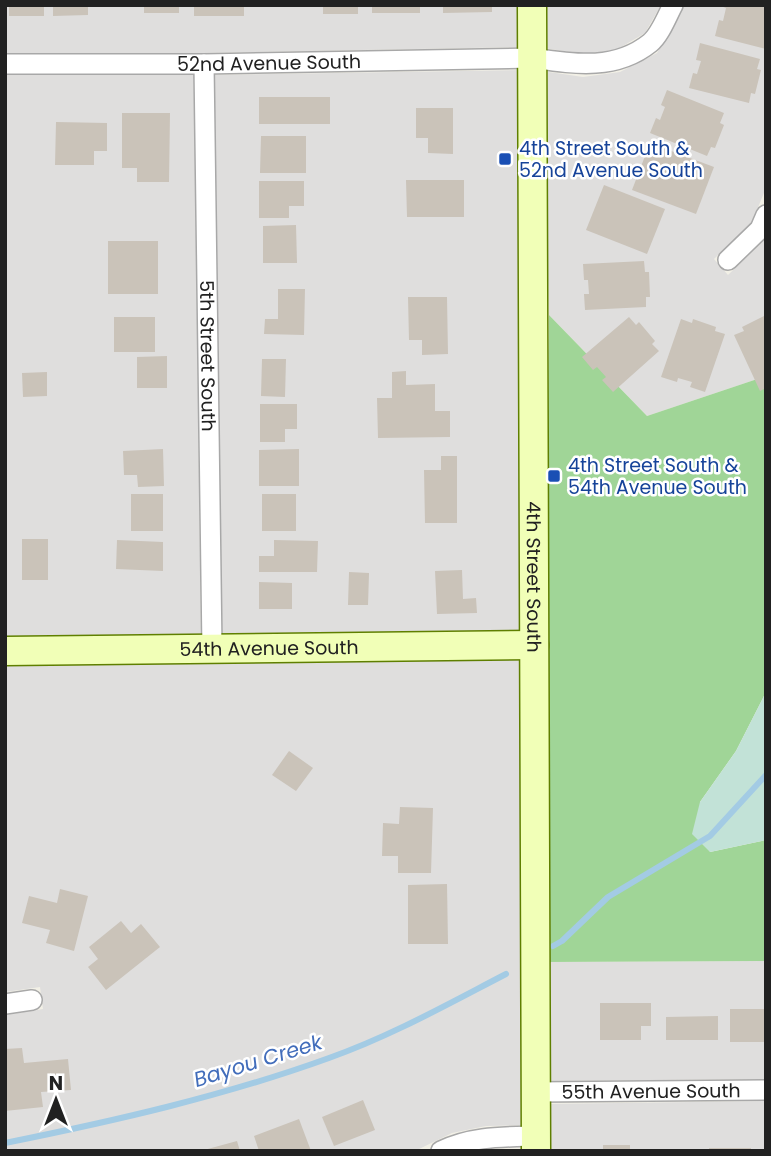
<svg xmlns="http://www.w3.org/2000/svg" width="771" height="1156" viewBox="0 0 771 1156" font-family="Poppins,sans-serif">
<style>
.residential{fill:#dfdedd}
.forest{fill:#a0d597}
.wetland{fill:#c2e2d7}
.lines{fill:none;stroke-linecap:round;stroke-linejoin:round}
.stream{stroke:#a3cbe4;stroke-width:6}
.building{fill:#cac3b9}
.street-casing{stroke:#a8a8a8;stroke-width:22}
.secondary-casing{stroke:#5f7f00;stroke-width:31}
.street{stroke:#fff;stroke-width:19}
.secondary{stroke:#f1ffb7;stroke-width:28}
.transit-dot{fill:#1a4fb4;stroke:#fff;stroke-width:2.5}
.labels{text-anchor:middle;stroke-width:5;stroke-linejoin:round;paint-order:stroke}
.street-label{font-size:19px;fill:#212121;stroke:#fff}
.transit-label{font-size:19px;fill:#164399;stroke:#fff;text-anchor:start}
.water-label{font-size:21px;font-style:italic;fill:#426dbb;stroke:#fff}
</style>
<rect width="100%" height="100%" fill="#f2f0e6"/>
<g class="residential">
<path d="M 5,5 L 522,5 L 522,47 L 204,53 L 5,53 Z"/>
<path d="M 542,5 L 661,5 L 645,33 L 616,50 L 585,54 L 542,48 Z"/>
<path d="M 685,5 L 766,5 L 766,188 L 752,222 L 714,259 L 728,275 L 766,238 L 766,376 L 647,416 L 549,315 L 542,71 L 583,77 L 620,72 L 657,53 Z"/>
<path d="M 522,70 L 524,634 L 221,637 L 214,75 Z"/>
<path d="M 5,75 L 194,75 L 201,638 L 5,639 Z"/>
<path d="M 524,656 L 527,1125 L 486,1126 L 452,1133 L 415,1151 L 5,1151 L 5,1015 L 43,1009 L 40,987 L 5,992 L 5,662 Z"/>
<path d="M 766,961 L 766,1079 L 547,1081 L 546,962 Z"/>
<path d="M 766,1101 L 766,1151 L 547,1151 L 547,1104 Z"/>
</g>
<path class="forest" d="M 549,315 L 647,416 L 766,376 L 766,692 L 736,751 L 700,802 L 710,852 L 766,840 L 766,961 L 546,962 Z"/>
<path class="wetland" d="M 766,692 L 766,840 L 710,852 L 692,834 L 700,802 L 736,751 Z"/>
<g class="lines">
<g class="stream">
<path d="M 553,946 L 562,941 L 608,897 L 710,836 L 766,775"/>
<path d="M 5,1143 C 114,1121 224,1096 329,1058 C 391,1036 448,1004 506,974"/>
</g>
</g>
<g class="building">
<rect x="9" y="5" width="35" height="11"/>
<path d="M 53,5 L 88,5 L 88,15 L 53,16 Z"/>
<rect x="144" y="5" width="35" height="8"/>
<rect x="194" y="5" width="50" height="11"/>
<rect x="323" y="5" width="35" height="9"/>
<rect x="372" y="5" width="48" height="8"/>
<path d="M 443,5 L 492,5 L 492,12 L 443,13 Z"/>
<path d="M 718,5 L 766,5 L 766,49 L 715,36 L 719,20 L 723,21 L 726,8 Z"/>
<path d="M 700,43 L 760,59 L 757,69 L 761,70 L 755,94 L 751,93 L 749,103 L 689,88 L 693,73 L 697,74 L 701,61 L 696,60 Z"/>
<path d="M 667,90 L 724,113 L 720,123 L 724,125 L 715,148 L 711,147 L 707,156 L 650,133 L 656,118 L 660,120 L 665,107 L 661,105 Z"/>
<rect x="259" y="97" width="71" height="27"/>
<path d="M 416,108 L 453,108 L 453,154 L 428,153 L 428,138 L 416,138 Z"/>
<path d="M 122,113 L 170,113 L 169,182 L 137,182 L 137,168 L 122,168 Z"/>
<path d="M 56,122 L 107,123 L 107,151 L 94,151 L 94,165 L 55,165 Z"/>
<path d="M 261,136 L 306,136 L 306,173 L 260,173 Z"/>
<path d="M 650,143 L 714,167 L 696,214 L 632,190 Z"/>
<path d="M 406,180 L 464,180 L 464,217 L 407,217 Z"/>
<path d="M 259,181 L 304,181 L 304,206 L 289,206 L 289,218 L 259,218 Z"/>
<path d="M 604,185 L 665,209 L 647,254 L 586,230 Z"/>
<path d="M 296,225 L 297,263 L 263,263 L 263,226 Z"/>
<rect x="108" y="241" width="50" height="53"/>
<path d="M 644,261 L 645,272 L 649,272 L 650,297 L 646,297 L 646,307 L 585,310 L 584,294 L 589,294 L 588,280 L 584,280 L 583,264 Z"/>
<path d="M 278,289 L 305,289 L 304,335 L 264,334 L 265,319 L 278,319 Z"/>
<path d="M 408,297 L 447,297 L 448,354 L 422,355 L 422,340 L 409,340 Z"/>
<path d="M 764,316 L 766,388 L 760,391 L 734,335 L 744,331 L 742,327 Z"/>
<rect x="114" y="317" width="41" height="35"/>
<path d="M 629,317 L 636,325 L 639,322 L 655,341 L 652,344 L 659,351 L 613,392 L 602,380 L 606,377 L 597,367 L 593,370 L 582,357 Z"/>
<path d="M 681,319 L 692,323 L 693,319 L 716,327 L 715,331 L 725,334 L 705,392 L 690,387 L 692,382 L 678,378 L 677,382 L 661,377 Z"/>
<path d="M 167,356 L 167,388 L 137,388 L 137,357 Z"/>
<path d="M 262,359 L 286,359 L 285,397 L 261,396 Z"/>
<path d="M 406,371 L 406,385 L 435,384 L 435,411 L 450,411 L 450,437 L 378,438 L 377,398 L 392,398 L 392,372 Z"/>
<path d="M 47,372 L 47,396 L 23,397 L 22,373 Z"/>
<path d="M 260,404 L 297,404 L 297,429 L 285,429 L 285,442 L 260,442 Z"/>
<path d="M 163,449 L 164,486 L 138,487 L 137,475 L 124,475 L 123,451 Z"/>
<path d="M 299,449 L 299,486 L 259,486 L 259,450 Z"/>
<path d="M 441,456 L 457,456 L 457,523 L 425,523 L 424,470 L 441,470 Z"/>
<rect x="131" y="494" width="32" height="37"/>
<rect x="262" y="494" width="34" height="37"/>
<rect x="22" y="539" width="26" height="41"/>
<path d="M 117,540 L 163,542 L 163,571 L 116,569 Z"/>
<path d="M 274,540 L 318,541 L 317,572 L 259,572 L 259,556 L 274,556 Z"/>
<path d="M 462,570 L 463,599 L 476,598 L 477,613 L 437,614 L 435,571 Z"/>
<path d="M 349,572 L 369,573 L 368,605 L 348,605 Z"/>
<path d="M 259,582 L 292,583 L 292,609 L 259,609 Z"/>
<path d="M 289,751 L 313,768 L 296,791 L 272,775 Z"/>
<path d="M 400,807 L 433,808 L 431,873 L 398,873 L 398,856 L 382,856 L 383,823 L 399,824 Z"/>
<path d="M 447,884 L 448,944 L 408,944 L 408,885 Z"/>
<path d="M 60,889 L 88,896 L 74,951 L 46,943 L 50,930 L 22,923 L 29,896 L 57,903 Z"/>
<path d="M 121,921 L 131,933 L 141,924 L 160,947 L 106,990 L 88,967 L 98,959 L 89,947 Z"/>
<path d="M 600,1003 L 651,1003 L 651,1026 L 641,1026 L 641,1040 L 600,1040 Z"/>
<rect x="730" y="1009" width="34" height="33"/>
<path d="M 718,1016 L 718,1040 L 666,1040 L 666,1017 Z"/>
<path d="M 22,1048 L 24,1063 L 68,1059 L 71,1090 L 41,1092 L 43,1107 L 5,1111 L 5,1049 Z"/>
<path d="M 363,1100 L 375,1130 L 334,1146 L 322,1117 Z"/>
<path d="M 299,1119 L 311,1151 L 259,1151 L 254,1136 Z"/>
<path d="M 237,1141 L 240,1151 L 204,1151 L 204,1150 Z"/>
<rect x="603" y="1145" width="27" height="6"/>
<rect x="709" y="1148" width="42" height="3"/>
</g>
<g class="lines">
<g class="street-casing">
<g id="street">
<path id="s1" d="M 5,64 L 204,64 L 532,58 C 574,64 615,71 650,43 C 660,35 667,16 673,5"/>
<path id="s2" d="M 204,64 L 212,649"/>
<path d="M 728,260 L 760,229 L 766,215"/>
<path d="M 5,1004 L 32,1000"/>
<path id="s3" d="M 537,1092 L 766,1090"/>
<path d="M 441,1151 C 472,1136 503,1137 537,1136"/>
</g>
</g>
<g class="secondary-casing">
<g id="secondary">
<path id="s4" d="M 532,5 L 536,1151"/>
<path id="s5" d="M 5,651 L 534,645"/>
</g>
</g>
<use href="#street" class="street"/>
<use href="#secondary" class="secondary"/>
</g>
<g class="transit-dot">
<rect x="498" y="152" width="14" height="14" rx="3.5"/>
<rect x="547" y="469" width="14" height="14" rx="3.5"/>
</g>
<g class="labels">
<g class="street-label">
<text dy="7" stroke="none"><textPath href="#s1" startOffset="264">52nd Avenue South</textPath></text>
<text dy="7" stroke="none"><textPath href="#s2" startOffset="292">5th Street South</textPath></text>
<text dy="7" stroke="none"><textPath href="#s4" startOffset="572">4th Street South</textPath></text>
<text dy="7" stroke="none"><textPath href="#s5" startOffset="264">54th Avenue South</textPath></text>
<text dy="7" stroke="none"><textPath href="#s3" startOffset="114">55th Avenue South</textPath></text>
</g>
<g class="transit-label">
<text x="519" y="155">4th Street South &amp;<tspan x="519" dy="22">52nd Avenue South</tspan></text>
<text x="568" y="472">4th Street South &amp;<tspan x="568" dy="22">54th Avenue South</tspan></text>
</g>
<g class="water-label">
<text transform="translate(258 1061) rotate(-17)" y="7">Bayou Creek</text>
</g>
</g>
<rect width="771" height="1156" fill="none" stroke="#212121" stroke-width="14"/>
<g transform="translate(56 1100)" stroke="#ffffff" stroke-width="5" paint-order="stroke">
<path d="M0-5L12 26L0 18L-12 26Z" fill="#212121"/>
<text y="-10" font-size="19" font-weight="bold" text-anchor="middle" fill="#212121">N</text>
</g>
</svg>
